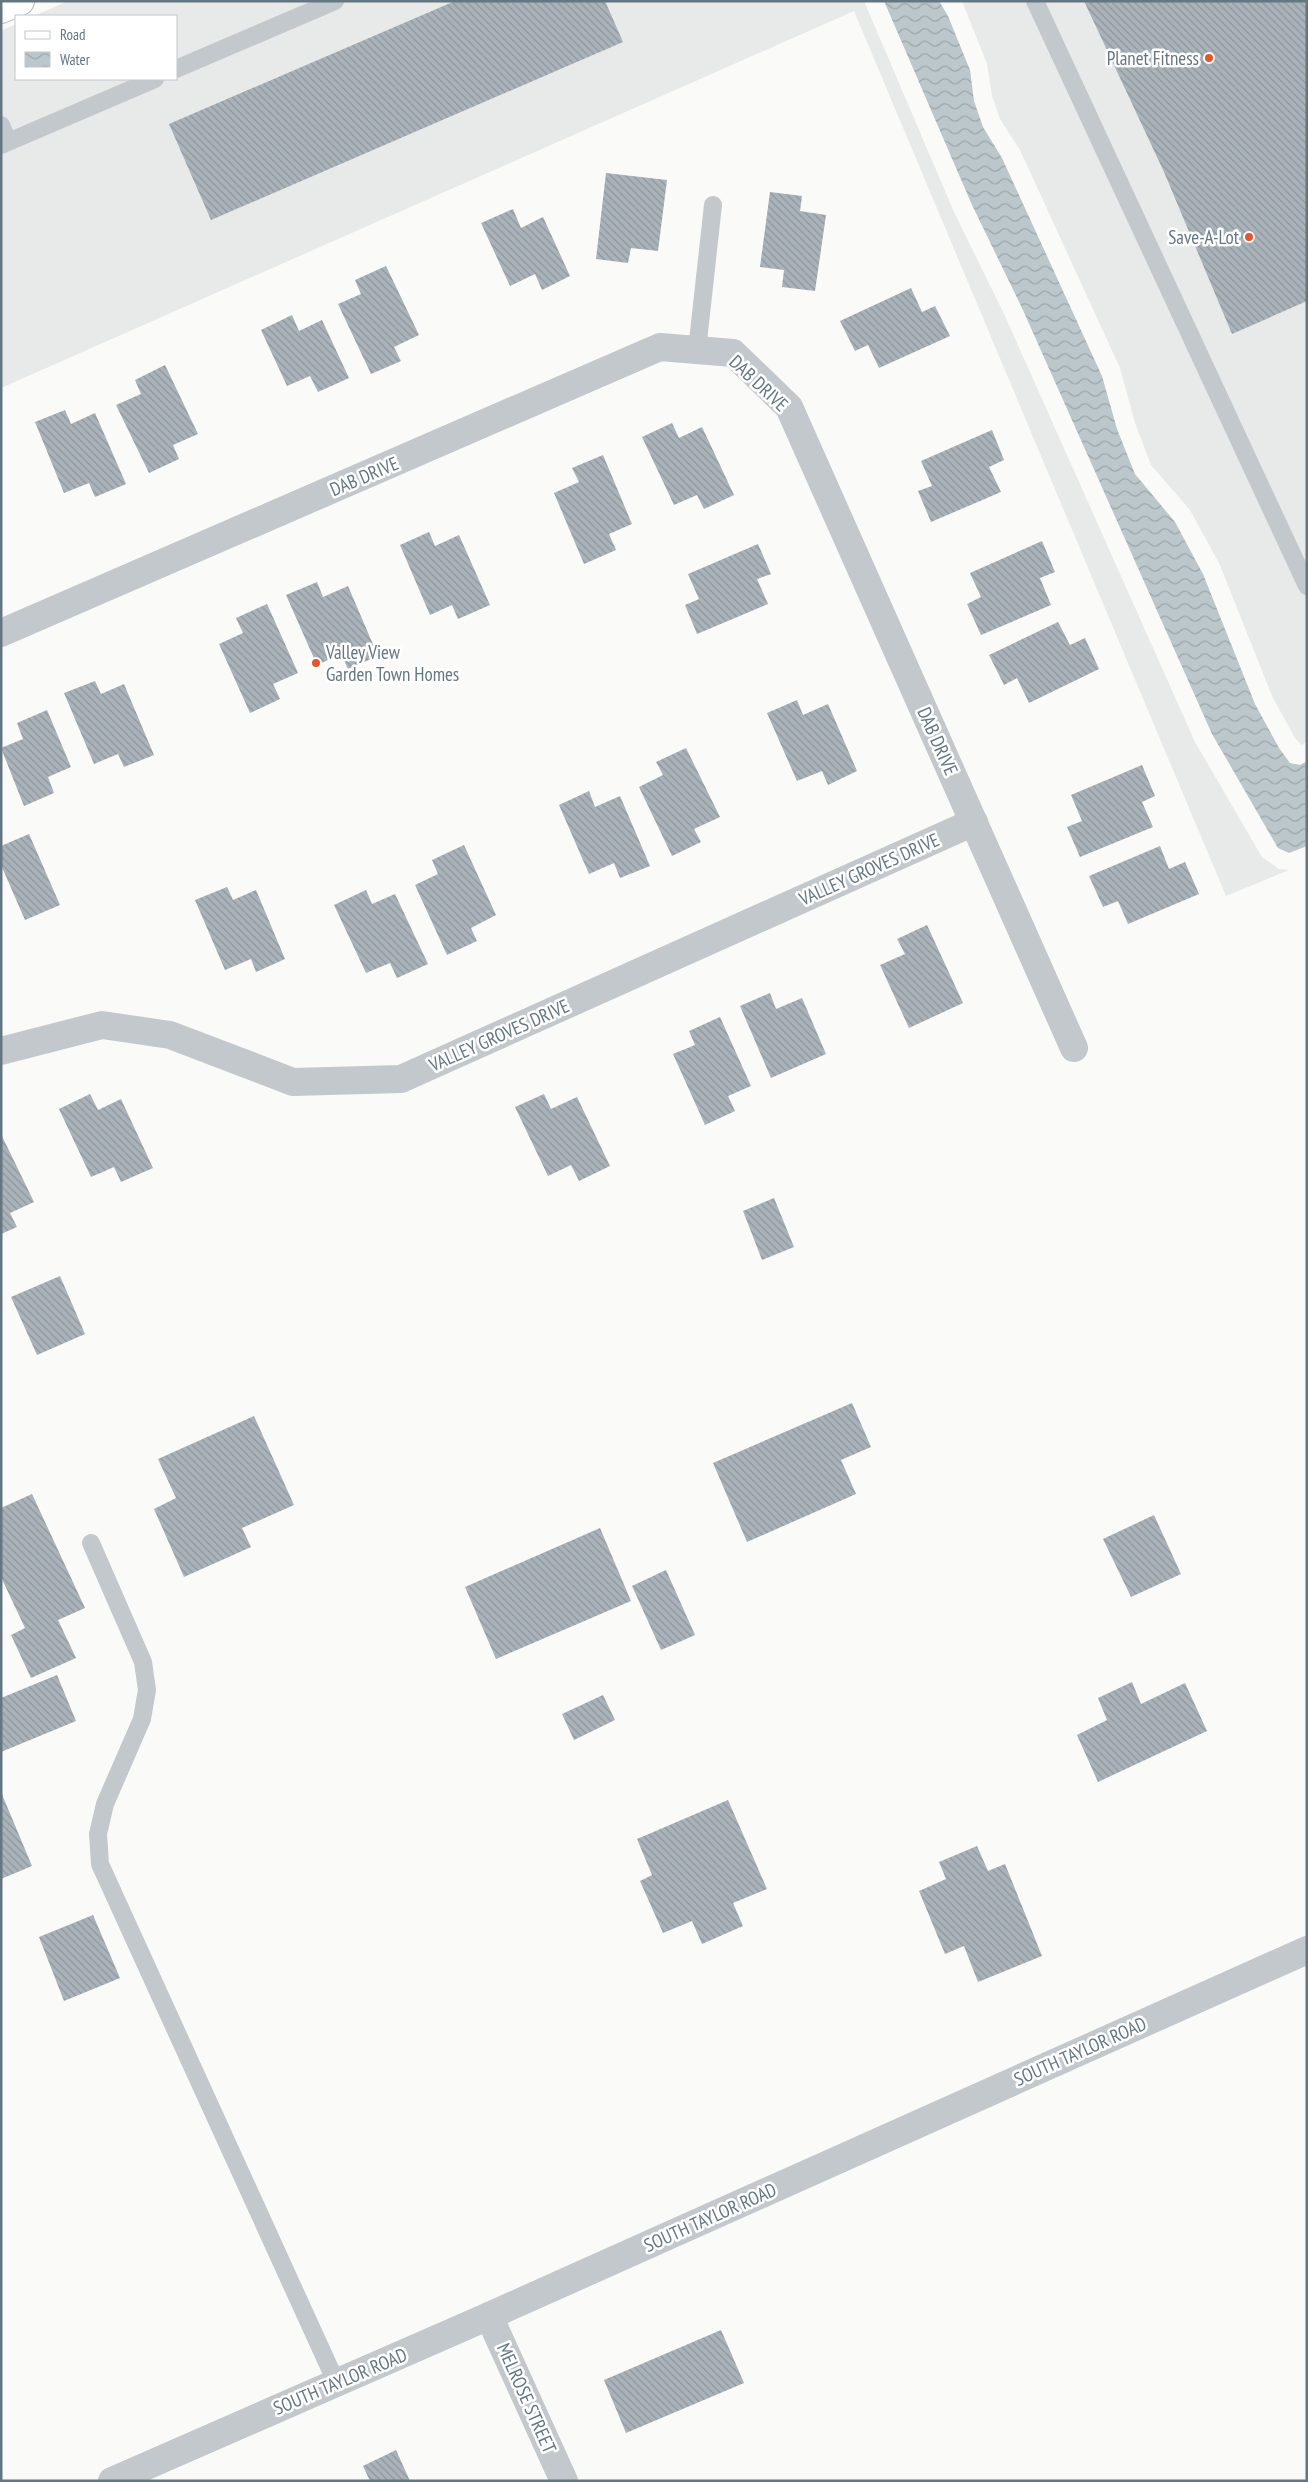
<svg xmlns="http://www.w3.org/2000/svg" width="1308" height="2482" viewBox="0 0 1308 2482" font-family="'PT Sans Narrow',sans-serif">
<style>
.built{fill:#e8e9e9}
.water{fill:url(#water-waves)}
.building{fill:url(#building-back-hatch)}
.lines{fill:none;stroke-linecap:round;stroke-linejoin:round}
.secondary-casing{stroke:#b3babf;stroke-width:30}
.lane{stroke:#c3c8cc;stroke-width:18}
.street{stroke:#c3c8cc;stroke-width:28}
.secondary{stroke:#fff;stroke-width:28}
.poi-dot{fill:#e4572e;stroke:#fff;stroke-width:2}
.labels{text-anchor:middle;stroke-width:5;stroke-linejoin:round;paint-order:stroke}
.poi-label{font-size:19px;fill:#657683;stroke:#fff;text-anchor:end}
.street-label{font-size:19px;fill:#657683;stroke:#fff}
</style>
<defs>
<pattern id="water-waves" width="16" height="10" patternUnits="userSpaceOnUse" patternTransform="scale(1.25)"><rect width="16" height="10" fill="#bbc7cb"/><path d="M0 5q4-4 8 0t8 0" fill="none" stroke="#9ca6aa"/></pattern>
<pattern id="building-back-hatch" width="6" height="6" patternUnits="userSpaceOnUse" patternTransform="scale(1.25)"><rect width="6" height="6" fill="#aab3b9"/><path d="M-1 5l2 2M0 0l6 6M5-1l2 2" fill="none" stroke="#8e969c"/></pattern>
</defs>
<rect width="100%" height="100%" fill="#fafaf8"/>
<g class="built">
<path d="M 68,1 L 864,1 L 954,212 L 1005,316 L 1195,742 L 1262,857 L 1279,869 L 1289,870 L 1226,896 L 854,11 L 1,388 L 1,31 L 16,24 L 16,79 L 176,79 L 176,16 L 34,16 Z"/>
<path d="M 962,1 L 1307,1 L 1307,742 L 1301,745 L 1295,738 L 1272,696 L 1220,565 L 1190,510 L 1151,465 L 1135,423 L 1120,368 L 1020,150 L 1000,119 L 992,96 L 987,64 Z"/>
</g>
<path class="water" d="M 884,1 L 939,1 L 948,16 L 970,70 L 974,101 L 983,127 L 1002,158 L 1102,376 L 1117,429 L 1135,474 L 1175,522 L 1203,574 L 1255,704 L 1279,748 L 1290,763 L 1300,765 L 1307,761 L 1307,846 L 1289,853 L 1278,848 L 1212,734 L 1022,308 L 972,205 Z"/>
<g class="building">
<path d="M 455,1 L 605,1 L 623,42 L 211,220 L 169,124 Z"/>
<path d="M 1084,1 L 1307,1 L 1307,301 L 1232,334 L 1164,172 Z"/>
<path d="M 606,173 L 667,180 L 658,251 L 631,248 L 628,263 L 596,259 Z"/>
<path d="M 770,192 L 802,196 L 800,211 L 826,215 L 815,291 L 782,287 L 784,270 L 760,267 Z"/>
<path d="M 513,209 L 521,228 L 543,217 L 570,276 L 542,290 L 535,274 L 510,286 L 481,223 Z"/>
<path d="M 386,266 L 419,335 L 394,347 L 401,361 L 371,374 L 338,304 L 361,294 L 355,280 Z"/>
<path d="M 911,288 L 922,312 L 935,306 L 950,336 L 879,368 L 868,345 L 855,351 L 840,321 Z"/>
<path d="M 292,315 L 299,331 L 322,320 L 349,378 L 318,392 L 310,376 L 287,386 L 261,330 Z"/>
<path d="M 165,365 L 198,434 L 173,445 L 179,459 L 149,473 L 116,405 L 141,394 L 135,380 Z"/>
<path d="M 65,410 L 71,424 L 95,413 L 126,484 L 95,497 L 89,483 L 64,493 L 35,422 Z"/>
<path d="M 672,423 L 679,438 L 702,427 L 734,495 L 704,509 L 697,495 L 674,505 L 642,437 Z"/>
<path d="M 992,430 L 1004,460 L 989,467 L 1001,492 L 931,522 L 918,491 L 932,486 L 921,461 Z"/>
<path d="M 603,455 L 632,524 L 609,534 L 616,550 L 584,564 L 554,493 L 579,482 L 572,468 Z"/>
<path d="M 429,532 L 435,546 L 459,535 L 490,605 L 458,619 L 452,605 L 430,615 L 400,545 Z"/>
<path d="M 1042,541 L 1055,572 L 1040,578 L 1051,605 L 981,635 L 967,604 L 981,597 L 970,573 Z"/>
<path d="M 758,544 L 771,574 L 757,579 L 768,604 L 697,634 L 685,605 L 699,599 L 688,574 Z"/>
<path d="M 317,582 L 323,597 L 348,586 L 378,656 L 348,669 L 341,654 L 317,665 L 286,595 Z"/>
<path d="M 267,604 L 298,673 L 273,684 L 280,699 L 250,713 L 219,644 L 243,633 L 236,618 Z"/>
<path d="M 1058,622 L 1070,645 L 1085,638 L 1099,669 L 1029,703 L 1017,678 L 1004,685 L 989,655 Z"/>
<path d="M 95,681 L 101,694 L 124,684 L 154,755 L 124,767 L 118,754 L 94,764 L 64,693 Z"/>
<path d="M 797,700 L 803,715 L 828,704 L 857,771 L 828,785 L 822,771 L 797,781 L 767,713 Z"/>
<path d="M 47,710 L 71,767 L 48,777 L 54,793 L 24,806 L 1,748 L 23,739 L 17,723 Z"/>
<path d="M 686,748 L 720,817 L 694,829 L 701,842 L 672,856 L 639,787 L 663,775 L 656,762 Z"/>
<path d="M 1142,765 L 1155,796 L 1142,802 L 1153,827 L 1080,857 L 1067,827 L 1082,821 L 1071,795 Z"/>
<path d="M 589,791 L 595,807 L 620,796 L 650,866 L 620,878 L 614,863 L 589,874 L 559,805 Z"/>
<path d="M 29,834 L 60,905 L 25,920 L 1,865 L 1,846 Z"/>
<path d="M 464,845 L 496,915 L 471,928 L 477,941 L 447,955 L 415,885 L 438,874 L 432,860 Z"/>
<path d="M 1160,846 L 1169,869 L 1185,862 L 1199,894 L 1128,924 L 1118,901 L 1103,907 L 1089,876 Z"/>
<path d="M 227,887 L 233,900 L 256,890 L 285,959 L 256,972 L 251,959 L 225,970 L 195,900 Z"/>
<path d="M 366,890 L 372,904 L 395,894 L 428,964 L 397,978 L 390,963 L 366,973 L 334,905 Z"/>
<path d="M 927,925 L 963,1003 L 909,1028 L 880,965 L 905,954 L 897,939 Z"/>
<path d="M 770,993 L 776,1009 L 802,998 L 826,1054 L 771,1078 L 740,1006 Z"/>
<path d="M 720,1017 L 751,1086 L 728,1096 L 735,1111 L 705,1125 L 673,1054 L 695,1045 L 689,1031 Z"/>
<path d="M 90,1094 L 98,1110 L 121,1099 L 153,1168 L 121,1182 L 114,1167 L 91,1177 L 59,1109 Z"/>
<path d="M 544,1094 L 551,1109 L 577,1097 L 610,1166 L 579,1181 L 571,1165 L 548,1176 L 515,1107 Z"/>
<path d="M 1,1134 L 34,1202 L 10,1213 L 17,1227 L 1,1234 Z"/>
<path d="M 774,1198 L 794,1247 L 762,1260 L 743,1211 Z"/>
<path d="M 60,1276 L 85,1334 L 37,1355 L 11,1297 Z"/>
<path d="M 852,1403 L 871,1447 L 841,1460 L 856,1494 L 747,1542 L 713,1463 Z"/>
<path d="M 254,1416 L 294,1505 L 242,1528 L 251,1547 L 184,1577 L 154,1509 L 176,1498 L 158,1459 Z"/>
<path d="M 32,1494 L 85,1608 L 58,1620 L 76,1658 L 31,1678 L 11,1635 L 25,1628 L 1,1577 L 1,1508 Z"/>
<path d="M 1154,1515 L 1181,1574 L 1131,1597 L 1103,1539 Z"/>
<path d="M 600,1528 L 631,1601 L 496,1659 L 465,1587 Z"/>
<path d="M 666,1570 L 695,1635 L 661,1650 L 632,1586 Z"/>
<path d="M 57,1675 L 76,1721 L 1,1752 L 1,1698 Z"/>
<path d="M 1132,1682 L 1141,1704 L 1185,1683 L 1207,1731 L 1098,1782 L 1077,1735 L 1107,1720 L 1098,1698 Z"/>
<path d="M 603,1695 L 615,1720 L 574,1740 L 562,1714 Z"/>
<path d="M 1,1792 L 32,1866 L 1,1879 Z"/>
<path d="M 728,1800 L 767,1889 L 733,1903 L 743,1926 L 702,1944 L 692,1921 L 663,1933 L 640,1881 L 652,1875 L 637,1839 Z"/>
<path d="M 977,1846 L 988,1871 L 1005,1864 L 1042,1956 L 978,1982 L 964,1946 L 945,1954 L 919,1891 L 946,1879 L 939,1862 Z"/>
<path d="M 93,1915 L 120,1978 L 64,2001 L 39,1937 Z"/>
<path d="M 721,2330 L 744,2383 L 626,2433 L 604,2380 Z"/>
<path d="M 396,2450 L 410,2481 L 370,2481 L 363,2466 Z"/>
</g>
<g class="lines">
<g class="secondary-casing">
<path id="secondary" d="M 1,9 L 20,1"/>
</g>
<g class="lane">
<path d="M 1035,1 L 1307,586"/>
<path d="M 176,69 L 335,1"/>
<path d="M 1,125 L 8,142"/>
<path d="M 1,145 L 155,79"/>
<path d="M 697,350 L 713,205"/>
<path d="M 91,1543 L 143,1662 L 147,1690 L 142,1719 L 105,1804 L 98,1834 L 100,1864 L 336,2382"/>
</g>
<g class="street">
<path d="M 1,633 L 660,347 L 733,353 L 789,407 L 1074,1048"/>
<path d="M 1,1051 L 102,1025 L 170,1035 L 293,1082 L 401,1079 L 974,822"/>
<path d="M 489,2316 L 564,2481"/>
<path d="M 112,2481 L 489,2316 L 1307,1950"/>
</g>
<use href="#secondary" class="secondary"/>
</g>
<g class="poi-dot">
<circle cx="1209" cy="58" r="5"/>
<circle cx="1249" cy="237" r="5"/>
<circle cx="316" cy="663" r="5"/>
</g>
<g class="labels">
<g class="poi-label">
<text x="1199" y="65">Planet Fitness</text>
<text x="1239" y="244">Save-A-Lot</text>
<text x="326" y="659" text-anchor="start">Valley View<tspan x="326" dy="22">Garden Town Homes</tspan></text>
</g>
<g class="street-label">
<text transform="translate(759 383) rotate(43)" y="7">DAB DRIVE</text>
<text transform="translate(364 476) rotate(-23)" y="7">DAB DRIVE</text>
<text transform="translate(938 741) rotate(66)" y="7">DAB DRIVE</text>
<text transform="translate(869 869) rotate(-24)" y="7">VALLEY GROVES DRIVE</text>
<text transform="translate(499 1035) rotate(-24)" y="7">VALLEY GROVES DRIVE</text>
<text transform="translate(1080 2051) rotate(-24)" y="7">SOUTH TAYLOR ROAD</text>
<text transform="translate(710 2217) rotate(-24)" y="7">SOUTH TAYLOR ROAD</text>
<text transform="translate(340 2381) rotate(-23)" y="7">SOUTH TAYLOR ROAD</text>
<text transform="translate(527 2398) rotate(66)" y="7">MELROSE STREET</text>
</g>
</g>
<rect width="1308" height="2482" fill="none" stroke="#657683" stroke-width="5"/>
<rect x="15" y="15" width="162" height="65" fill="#ffffff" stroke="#c1c8cd"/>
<rect x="25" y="31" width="25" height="8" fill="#ffffff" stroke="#c1c8cd"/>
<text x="60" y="40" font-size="15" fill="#657683">Road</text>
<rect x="25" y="52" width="25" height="15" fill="url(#water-waves)" stroke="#c1c8cd"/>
<text x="60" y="65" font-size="15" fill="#657683">Water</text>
</svg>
